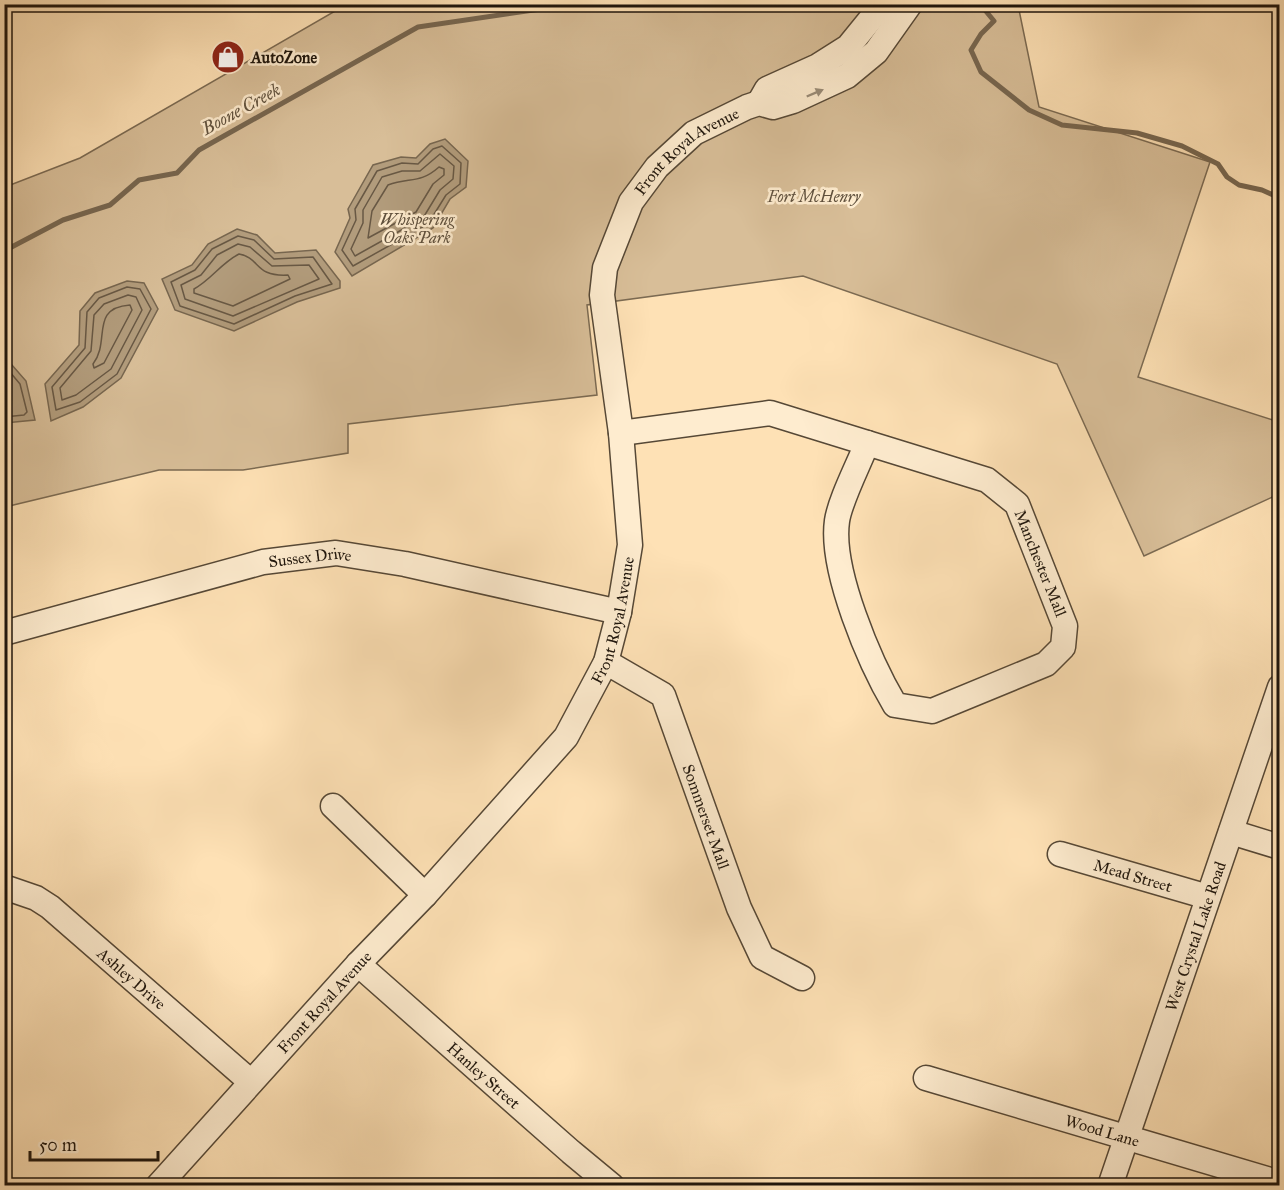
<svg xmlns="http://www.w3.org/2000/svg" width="1284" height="1190" viewBox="0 0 1284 1190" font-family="'IM FELL Great Primer',serif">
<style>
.green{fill:#d8be98;stroke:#7b6a52;stroke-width:1.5}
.water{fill:#b29c7c;stroke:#77664f;stroke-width:1.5}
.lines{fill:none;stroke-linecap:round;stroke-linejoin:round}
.shore{stroke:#685844;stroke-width:1.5}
.stream{stroke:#77664f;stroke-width:5}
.minor-casing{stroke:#564836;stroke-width:27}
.minor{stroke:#feeccf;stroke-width:24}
.oneway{fill:#998b77}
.labels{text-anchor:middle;stroke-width:5;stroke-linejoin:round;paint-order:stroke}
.poi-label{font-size:16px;font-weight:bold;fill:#1e150c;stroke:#feeccf;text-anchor:start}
.street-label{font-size:16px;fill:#1e150c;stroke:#feeccf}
.park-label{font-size:16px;font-style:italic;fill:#5f503d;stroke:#feeccf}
.water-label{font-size:18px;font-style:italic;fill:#61523e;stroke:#feeccf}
</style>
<rect width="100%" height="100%" fill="#fee1b5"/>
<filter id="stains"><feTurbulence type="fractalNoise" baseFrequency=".00333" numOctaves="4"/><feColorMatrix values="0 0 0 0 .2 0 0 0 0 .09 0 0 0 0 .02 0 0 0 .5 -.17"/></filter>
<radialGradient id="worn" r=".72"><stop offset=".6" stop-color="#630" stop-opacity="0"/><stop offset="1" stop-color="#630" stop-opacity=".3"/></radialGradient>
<path class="green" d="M 334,5 L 1018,5 L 1039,107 L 1210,162 L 1138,377 L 1279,422 L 1279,494 L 1144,556 L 1057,364 L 803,276 L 587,305 L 597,395 L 348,424 L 348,453 L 243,470 L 159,470 L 5,507 L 5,187 L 80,158 L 337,10 Z"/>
<g class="water">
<path d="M 445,139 L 468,161 L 466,187 L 450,199 L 433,228 L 352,276 L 335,252 L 350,218 L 348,209 L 373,165 L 401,157 L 416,158 L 430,144 Z"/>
<path d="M 237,229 L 257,235 L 275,253 L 316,250 L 340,281 L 340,288 L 297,302 L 234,331 L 175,310 L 162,279 L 192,265 L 208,244 Z"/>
<path d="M 127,281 L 144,283 L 158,309 L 121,378 L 83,407 L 51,421 L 45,384 L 79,345 L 80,311 L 95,293 Z"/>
<path d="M 5,357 L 26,381 L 35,420 L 5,423 Z"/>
</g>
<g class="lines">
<g class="shore">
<path d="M 442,146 L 461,163 L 460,184 L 446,195 L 428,224 L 353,266 L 342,250 L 356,220 L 355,209 L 377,171 L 402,163 L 418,164 L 433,149 Z"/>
<path d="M 440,154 L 454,166 L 453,179 L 440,190 L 423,218 L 355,256 L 351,249 L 363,223 L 363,210 L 382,177 L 402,171 L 420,171 Z"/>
<path d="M 439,167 L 444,169 L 444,175 L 433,184 L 416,212 L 368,238 L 372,211 L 388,185 C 410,177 420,184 439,167 Z"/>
<path d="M 238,236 L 254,240 L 274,259 L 313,257 L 332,284 L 295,296 L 234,324 L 180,306 L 171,282 L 195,270 L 212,249 Z"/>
<path d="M 238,244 L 250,247 L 272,266 L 309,265 L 319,279 L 233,316 L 185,299 L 181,285 L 201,275 L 217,255 Z"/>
<path d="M 239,254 C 261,258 254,277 288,275 L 290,279 L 233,306 L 194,293 L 194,289 C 212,279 221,263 239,254 Z"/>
<path d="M 127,287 L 140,289 L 151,309 L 117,374 L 80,402 L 56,410 L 52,387 L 85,348 L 87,312 L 99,298 Z"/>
<path d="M 128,295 L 136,297 L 142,310 L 111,369 L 76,395 L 62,400 L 60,388 L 91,351 L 94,315 L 104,304 Z"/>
<path d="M 130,305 L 132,310 L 104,363 L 94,368 L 93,364 C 111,341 89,308 130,305 Z"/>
<path d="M 4,365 L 20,384 L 27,412 L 24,415 L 4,417"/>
</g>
<g class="stream">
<path d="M 980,4 L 994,21 L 981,34 L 971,50 L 981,72 L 1029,110 L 1062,125 L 1137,133 L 1182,146 L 1218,164 L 1227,177 L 1239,185 L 1262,190 L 1280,198"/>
<path d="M 4,251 L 63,220 L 110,205 L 139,180 L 177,173 L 199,150 L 418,27 L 575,4"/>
</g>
<g class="minor-casing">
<g id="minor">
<path d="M 759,103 L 767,89 L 818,66 L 848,47 L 883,4"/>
<path d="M 621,433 L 770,413 L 867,443"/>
<path d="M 867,443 L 987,480 L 1017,504 L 1065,626 L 1063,647 L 1046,664 L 932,711 L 895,705 C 870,663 830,570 837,521 C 840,500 859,464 867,443 Z"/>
<path id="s1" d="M 4,633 L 263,562 L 336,553 L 405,564 L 619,612"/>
<path id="s2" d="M 606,662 L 663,695 L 739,908 L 762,957 L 802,978"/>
<path d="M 333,806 L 425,895"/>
<path d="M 1231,832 L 1280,847"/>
<path id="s3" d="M 1060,854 L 1208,897"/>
<path id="s4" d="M 4,887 L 36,898 L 50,907 L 251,1082"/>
<path id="s5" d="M 358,964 L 571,1152 L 612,1186"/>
<path id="s6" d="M 926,1078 L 1280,1183"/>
<path id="s7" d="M 158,1186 L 358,964 L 425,895 L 566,737 L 606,662 L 619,612 L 630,545 L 621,433 L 602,295 L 605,268 L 631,202 L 657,167 L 694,133 L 747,107 L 759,103 L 773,107 L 793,101 L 847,76 L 876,52 L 910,4"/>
<path id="s8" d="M 1110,1186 L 1280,687"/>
</g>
</g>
<use href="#minor" class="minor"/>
</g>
<defs><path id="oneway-solid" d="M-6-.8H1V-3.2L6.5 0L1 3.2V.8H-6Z" transform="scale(1.5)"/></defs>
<use class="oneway" href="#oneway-solid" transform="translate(815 93) rotate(-23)"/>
<defs>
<g id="shop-disc" transform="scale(1.725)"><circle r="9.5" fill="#8f2418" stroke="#feeccf"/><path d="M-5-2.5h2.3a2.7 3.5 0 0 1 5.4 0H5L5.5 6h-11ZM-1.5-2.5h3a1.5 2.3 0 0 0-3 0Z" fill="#fff"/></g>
</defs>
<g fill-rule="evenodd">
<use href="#shop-disc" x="228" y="57"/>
</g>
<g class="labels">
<g class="poi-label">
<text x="251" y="63">AutoZone</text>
</g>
<g class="street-label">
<text dy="6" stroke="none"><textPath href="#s7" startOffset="1238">Front Royal Avenue</textPath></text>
<text dy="6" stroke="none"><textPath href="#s1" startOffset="316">Sussex Drive</textPath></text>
<text transform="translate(1041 563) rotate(68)" y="6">Manchester Mall</text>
<text dy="6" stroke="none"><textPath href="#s7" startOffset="734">Front Royal Avenue</textPath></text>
<text dy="6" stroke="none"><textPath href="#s2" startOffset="195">Sommerset Mall</textPath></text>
<text dy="6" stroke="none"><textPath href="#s3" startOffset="76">Mead Street</textPath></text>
<text dy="6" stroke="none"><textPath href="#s8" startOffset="264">West Crystal Lake Road</textPath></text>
<text dy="6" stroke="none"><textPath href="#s4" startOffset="159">Ashley Drive</textPath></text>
<text dy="6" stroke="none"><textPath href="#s7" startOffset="248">Front Royal Avenue</textPath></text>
<text dy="6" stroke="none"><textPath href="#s5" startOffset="168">Hanley Street</textPath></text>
<text dy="6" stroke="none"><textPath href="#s6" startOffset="184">Wood Lane</textPath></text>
</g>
<g class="park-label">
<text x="814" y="202">Fort McHenry</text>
<text x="417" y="225">Whispering<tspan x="417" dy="18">Oaks Park</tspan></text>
</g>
<g class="water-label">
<text transform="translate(241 109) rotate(-29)" y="6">Boone Creek</text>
</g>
</g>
<rect width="1284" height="1190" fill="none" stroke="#fee1b5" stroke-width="24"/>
<rect x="6" y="6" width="1272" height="1178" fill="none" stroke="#1e150c" stroke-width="3"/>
<rect x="12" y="12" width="1260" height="1166" fill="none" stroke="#1e150c" stroke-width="1.5"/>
<path d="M30 1151v9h128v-9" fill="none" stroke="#1e150c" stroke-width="3"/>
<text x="39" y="1151" font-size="18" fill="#1e150c" stroke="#feeccf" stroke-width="4.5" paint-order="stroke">50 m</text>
<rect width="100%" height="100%" filter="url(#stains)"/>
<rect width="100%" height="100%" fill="url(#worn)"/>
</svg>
